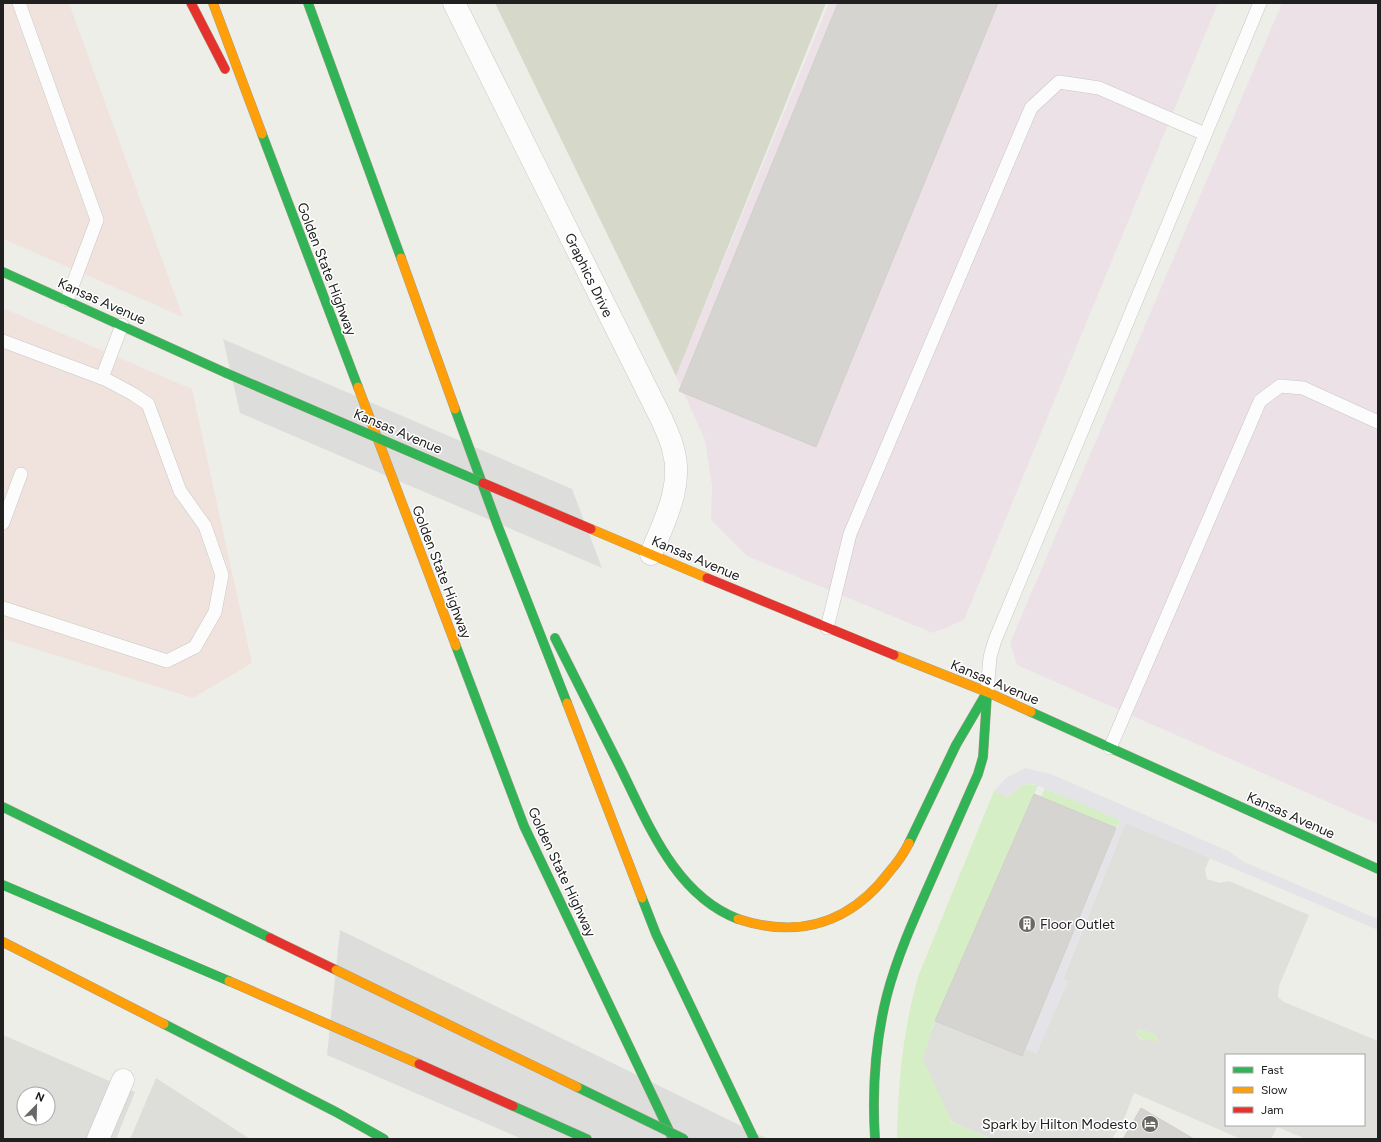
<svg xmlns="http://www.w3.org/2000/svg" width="1381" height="1142" viewBox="0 0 1381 1142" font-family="Figtree,sans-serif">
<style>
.residential{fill:#ddddda;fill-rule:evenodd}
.commercial{fill:#f0e3dd}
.industrial{fill:#ece1e6}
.construction{fill:#d6d8ca}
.grass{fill:#d5eec6}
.parking{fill:#dfdfdc;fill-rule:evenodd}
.plaza{fill:#e4e3e8}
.pier{fill:#dddddb}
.building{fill:#d5d4d0;stroke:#d2cfca}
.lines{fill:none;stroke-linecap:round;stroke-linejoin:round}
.lane-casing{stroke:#c7c7c5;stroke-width:14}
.street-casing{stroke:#c7c7c5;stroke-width:23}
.fast-casing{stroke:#a5a085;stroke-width:10}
.slow-casing{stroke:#a5a085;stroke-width:10}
.jam-casing{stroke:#a5a085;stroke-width:10}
.lane{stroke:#fcfcfc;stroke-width:13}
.street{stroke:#fcfcfc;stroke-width:22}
.fast{stroke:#30b455;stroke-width:9}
.slow{stroke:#ff9f0a;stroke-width:9}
.jam{stroke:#e5322d;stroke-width:9}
.fast-bridge-casing{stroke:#a5a085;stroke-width:10;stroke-linecap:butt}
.slow-bridge-casing{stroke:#a5a085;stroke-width:10;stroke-linecap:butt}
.jam-bridge-casing{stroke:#a5a085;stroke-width:10;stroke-linecap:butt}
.fast-bridge{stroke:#30b455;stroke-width:9}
.slow-bridge{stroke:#ff9f0a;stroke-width:9}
.jam-bridge{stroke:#e5322d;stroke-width:9}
.labels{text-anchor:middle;stroke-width:3;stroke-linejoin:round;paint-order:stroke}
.street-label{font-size:14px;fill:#202020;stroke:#fff}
.poi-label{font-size:14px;fill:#202020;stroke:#fff;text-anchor:start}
</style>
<rect width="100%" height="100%" fill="#eeeee9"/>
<g class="residential">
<path d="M 3,1035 L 135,1092 L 116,1139 L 3,1139 ZM 24,1094 L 48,1094 L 48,1118 L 24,1118 Z"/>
<path d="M 156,1078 L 250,1139 L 130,1139 Z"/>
</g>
<g class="commercial">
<path d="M 3,3 L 69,3 L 183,317 L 3,239 Z"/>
<path d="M 3,308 L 192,389 L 252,663 L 193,698 L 3,639 Z"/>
</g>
<g class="industrial">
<path d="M 829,3 L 1218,3 L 964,620 L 933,633 L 747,556 L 711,520 L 712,486 L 705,440 L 676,376 Z"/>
<path d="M 1282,3 L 1378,3 L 1378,824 L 1017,665 L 1010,643 Z"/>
</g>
<path class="construction" d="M 495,3 L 826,3 L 676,376 Z"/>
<g class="grass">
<path d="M 1025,784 L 1038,785 L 932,1028 L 951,1122 L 992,1139 L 897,1139 C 898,1083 903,1028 919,974 L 994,791 L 1007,797 Z"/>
<path d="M 1045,788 L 1120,820 L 1116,828 L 1041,797 Z"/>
<path d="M 1139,1029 L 1155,1034 L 1158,1039 L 1156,1041 C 1148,1042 1141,1040 1136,1034 Z"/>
</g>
<path class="parking" d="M 1127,823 L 1210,858 L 1205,869 L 1207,879 L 1220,883 L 1229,881 L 1309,915 L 1279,986 L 1278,997 L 1284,1002 L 1378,1041 L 1378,1139 L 1306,1139 L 1277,1127 L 1271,1139 L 1241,1139 L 1134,1093 L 1124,1119 L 1112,1139 L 992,1139 L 952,1122 L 923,1059 L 935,1021 L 1022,1056 L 1025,1048 L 1036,1053 L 1068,981 L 1063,979 L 1125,824 ZM 1139,1029 L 1155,1034 L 1158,1039 L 1156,1041 L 1152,1041 L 1140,1039 L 1136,1034 ZM 1226,1055 L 1364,1055 L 1364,1125 L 1226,1125 Z"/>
<path class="plaza" d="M 1025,768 L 1051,774 L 1228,851 L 1244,862 L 1378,919 L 1378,930 L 1127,823 L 1125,824 L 1063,978 L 1068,981 L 1037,1053 L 1025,1048 L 1120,820 L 1034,784 L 1025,784 L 1007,797 L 994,791 L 1006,778 Z"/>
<g class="pier">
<path d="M 223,339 L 572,489 L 602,568 L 240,413 Z"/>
<path d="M 340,930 L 768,1139 L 522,1139 L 327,1055 Z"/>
</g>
<g class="building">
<path d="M 838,3 L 998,3 L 816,447 L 679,391 Z"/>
<path d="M 1034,794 L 1116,828 L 1022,1056 L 935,1021 Z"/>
<path d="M 1141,1108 L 1194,1139 L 1123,1139 Z"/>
</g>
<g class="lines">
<g class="lane-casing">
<g id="lane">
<path d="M 19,3 L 97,220 L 67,300"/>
<path d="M 3,341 L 107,380 L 133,394 L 148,404 L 180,491 L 205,526 L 222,575 L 215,612 L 195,647 L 167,661 L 3,608"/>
<path d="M 102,378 L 122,325"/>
<path d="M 3,523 L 21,474"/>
<path d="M 827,628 L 850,534 L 1031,108 L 1059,82 L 1099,88 L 1205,134"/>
<path d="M 987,692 L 990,657 L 995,640 L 1260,3"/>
<path d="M 1110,748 L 1260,401 L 1280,386 L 1303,388 L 1378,422"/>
</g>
</g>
<g class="street-casing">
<g id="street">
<path d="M 454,3 L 662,420 C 666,430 671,439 673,449 C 684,486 664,521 651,554"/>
<path d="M 98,1139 L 123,1080"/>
</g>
</g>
<g class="fast-casing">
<g id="fast">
<path d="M 308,3 L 401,258"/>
<path d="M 262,134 L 358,387"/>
<path d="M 3,272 L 226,373"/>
<path d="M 455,409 L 497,524 L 567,703"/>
<path d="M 555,638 C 576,680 597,722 618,763 C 647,820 673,894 738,919"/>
<path d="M 456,646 L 524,826 L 673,1139"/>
<path d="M 1031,712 L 1378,869"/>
<path d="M 3,807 L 270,938"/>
<path d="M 909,843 L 956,745 L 987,692"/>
<path d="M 3,885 L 229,981"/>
<path d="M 642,898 L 656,934 L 754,1139"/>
<path d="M 164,1024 L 336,1112 L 384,1139"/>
<path d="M 513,1106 L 587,1139"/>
<path d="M 875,1139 C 872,1090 875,1042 887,995 C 897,957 913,921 929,885 C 945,848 962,811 978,774 L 983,757 L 987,695"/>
</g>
</g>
<g class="slow-casing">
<g id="slow">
<path d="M 213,3 L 262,134"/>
<path d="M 401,258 L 455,409"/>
<path d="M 358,387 L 456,646"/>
<path d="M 591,529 L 707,578"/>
<path d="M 894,655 L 987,692 L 1031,712"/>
<path d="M 567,703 L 642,898"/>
<path d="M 738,919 C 799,939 851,923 890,871 C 897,863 904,853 909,843"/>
<path d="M 3,942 L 164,1024"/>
<path d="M 229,981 L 419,1064"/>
</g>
</g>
<g class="jam-casing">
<g id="jam">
<path d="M 191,3 L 225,69"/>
<path d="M 707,578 L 894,655"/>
<path d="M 270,938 L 336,970"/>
<path d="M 419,1064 L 513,1106"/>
</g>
</g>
<use href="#lane" class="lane"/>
<use href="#street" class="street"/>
<use href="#fast" class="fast"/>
<use href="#slow" class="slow"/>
<use href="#jam" class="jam"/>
<g class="fast-bridge-casing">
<g id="fast-bridge">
<path d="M 226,373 L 483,483"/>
<path d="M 577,1087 L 684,1139"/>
</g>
</g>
<g class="slow-bridge-casing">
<path id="slow-bridge" d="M 336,970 L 577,1087"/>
</g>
<g class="jam-bridge-casing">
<path id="jam-bridge" d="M 483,483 L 591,529"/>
</g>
<use href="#fast-bridge" class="fast-bridge"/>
<use href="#slow-bridge" class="slow-bridge"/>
<use href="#jam-bridge" class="jam-bridge"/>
</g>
<defs>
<g id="building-disc" transform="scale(0.9)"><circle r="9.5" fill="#686866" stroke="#fff"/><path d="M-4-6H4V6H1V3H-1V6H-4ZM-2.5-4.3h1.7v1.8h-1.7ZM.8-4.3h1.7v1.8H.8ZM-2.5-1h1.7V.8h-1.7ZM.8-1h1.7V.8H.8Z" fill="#fff"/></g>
<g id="hotel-disc" transform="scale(0.9)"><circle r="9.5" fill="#686866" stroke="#fff"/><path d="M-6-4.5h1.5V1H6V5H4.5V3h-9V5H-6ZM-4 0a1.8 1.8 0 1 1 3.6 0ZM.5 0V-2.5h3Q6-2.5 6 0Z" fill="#fff"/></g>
</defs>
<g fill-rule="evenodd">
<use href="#building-disc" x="1027" y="924"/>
<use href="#hotel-disc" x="1150" y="1124"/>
</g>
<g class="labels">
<g class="street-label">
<text transform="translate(327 269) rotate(69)" y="5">Golden State Highway</text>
<text transform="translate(589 275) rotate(64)" y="5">Graphics Drive</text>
<text transform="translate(102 301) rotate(24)" y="5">Kansas Avenue</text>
<text transform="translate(398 431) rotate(23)" y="5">Kansas Avenue</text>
<text transform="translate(696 558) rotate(23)" y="5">Kansas Avenue</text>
<text transform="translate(442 572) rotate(69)" y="5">Golden State Highway</text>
<text transform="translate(995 682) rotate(23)" y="5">Kansas Avenue</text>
<text transform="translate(1291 815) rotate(24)" y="5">Kansas Avenue</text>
<text transform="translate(562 872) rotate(65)" y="5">Golden State Highway</text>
</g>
<g class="poi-label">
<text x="1040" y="929">Floor Outlet</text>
<text x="1137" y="1129" text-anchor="end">Spark by Hilton Modesto</text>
</g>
</g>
<rect width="1381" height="1142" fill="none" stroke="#202020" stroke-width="8"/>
<rect x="1225" y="1054" width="140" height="72" fill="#ffffff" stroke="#a6a6a6"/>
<rect x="1233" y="1067" width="20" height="6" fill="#30b455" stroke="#a6a6a6"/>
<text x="1261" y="1074" font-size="12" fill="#202020">Fast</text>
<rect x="1233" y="1087" width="20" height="6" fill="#ff9f0a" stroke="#a6a6a6"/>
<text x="1261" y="1094" font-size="12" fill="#202020">Slow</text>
<rect x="1233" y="1107" width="20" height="6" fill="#e5322d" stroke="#a6a6a6"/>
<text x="1261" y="1114" font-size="12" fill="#202020">Jam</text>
<g transform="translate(36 1106) rotate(23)"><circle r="19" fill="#ffffff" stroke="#a6a6a6"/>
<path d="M0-3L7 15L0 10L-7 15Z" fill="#686866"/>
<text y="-6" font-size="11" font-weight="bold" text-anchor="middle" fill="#202020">N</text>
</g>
</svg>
